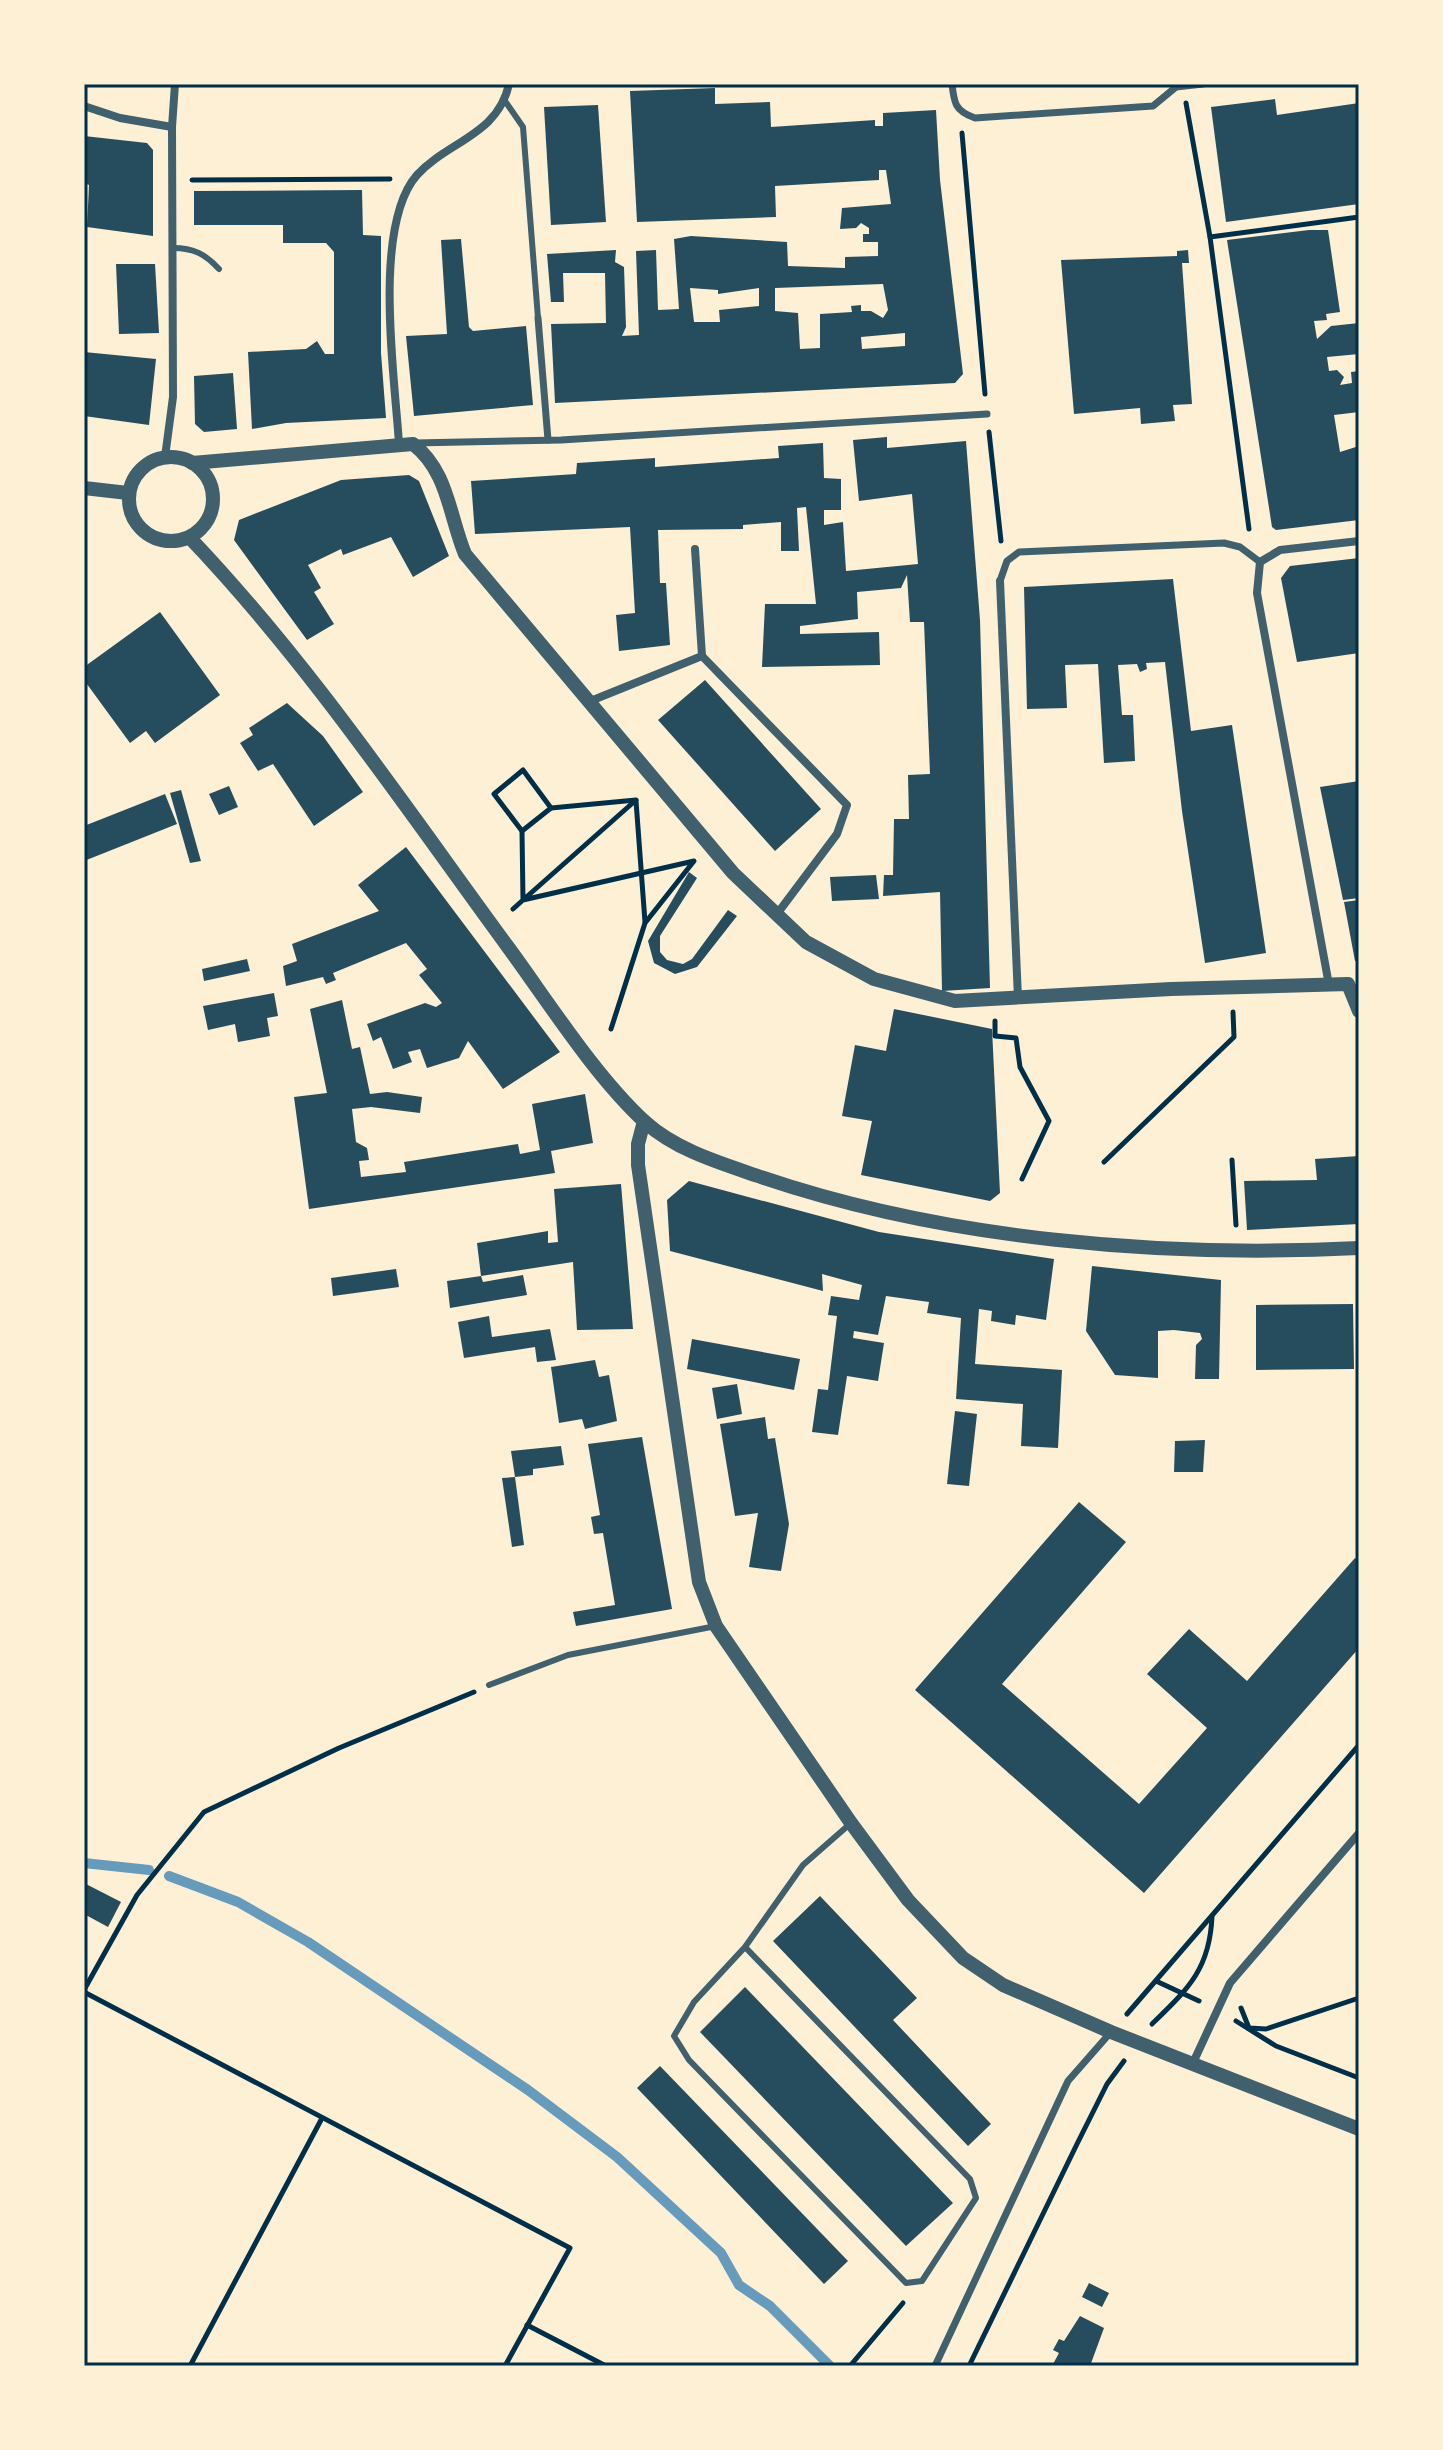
<svg xmlns="http://www.w3.org/2000/svg" width="1443" height="2450" viewBox="0 0 1443 2450" font-family="'Zilla Slab',serif">
<style>
.lines{fill:none;stroke-linecap:round;stroke-linejoin:round}
.stream{stroke:#669bbc;stroke-width:10}
.building{fill:#264d5e;fill-rule:evenodd}
.path{stroke:#003049;stroke-width:5}
.service{stroke:#3f606c;stroke-width:6}
.pedestrian{stroke:#3f606c;stroke-width:7}
.minor{stroke:#3f606c;stroke-width:8}
.tertiary{stroke:#3f606c;stroke-width:14}
.neatline{fill:none;stroke:#003049;stroke-width:3}
</style>
<rect width="100%" height="100%" fill="#fdf0d5"/>
<g class="lines">
<g class="stream">
<path d="M 84,1863 L 149,1870"/>
<path d="M 169,1876 L 238,1902 L 308,1942 L 528,2090 L 617,2157 L 721,2253 L 739,2285 L 770,2306 L 830,2366"/>
</g>
</g>
<g class="building">
<path d="M 715,88 L 715,104 L 770,102 L 771,127 L 875,120 L 875,126 L 883,126 L 883,113 L 936,110 L 940,180 L 963,374 L 955,383 L 555,403 L 551,324 L 606,323 L 605,273 L 563,273 L 564,302 L 551,302 L 547,254 L 616,250 L 615,262 L 624,267 L 626,327 L 622,336 L 639,335 L 636,251 L 656,250 L 658,310 L 679,309 L 674,239 L 691,236 L 787,242 L 788,266 L 845,268 L 845,257 L 878,256 L 878,242 L 863,242 L 863,234 L 869,234 L 869,228 L 861,223 L 856,228 L 840,229 L 842,208 L 891,204 L 886,170 L 879,170 L 879,180 L 775,186 L 776,217 L 637,222 L 630,91 ZM 883,284 L 888,310 L 883,318 L 871,311 L 861,311 L 861,305 L 851,306 L 852,312 L 820,314 L 820,348 L 800,349 L 798,313 L 775,311 L 775,288 ZM 690,288 L 718,290 L 718,294 L 759,288 L 759,306 L 719,310 L 720,322 L 694,322 ZM 905,333 L 905,346 L 862,349 L 861,337 Z"/>
<path d="M 1275,99 L 1277,115 L 1359,103 L 1359,204 L 1226,222 L 1211,107 Z"/>
<path d="M 598,105 L 606,222 L 551,225 L 544,107 Z"/>
<path d="M 84,136 L 147,143 L 153,150 L 153,236 L 87,227 L 89,185 L 84,183 Z"/>
<path d="M 362,190 L 363,235 L 381,236 L 381,353 L 386,418 L 286,423 L 252,429 L 248,352 L 306,349 L 317,341 L 325,354 L 334,354 L 334,252 L 326,243 L 283,243 L 283,225 L 194,225 L 194,191 Z"/>
<path d="M 1309,230 L 1328,230 L 1340,312 L 1326,314 L 1327,320 L 1314,321 L 1317,339 L 1331,326 L 1359,323 L 1359,354 L 1327,357 L 1329,371 L 1337,370 L 1344,377 L 1340,385 L 1352,383 L 1351,372 L 1359,371 L 1359,412 L 1334,415 L 1340,452 L 1359,446 L 1359,520 L 1276,530 L 1272,527 L 1227,240 Z"/>
<path d="M 461,239 L 469,327 L 473,331 L 526,326 L 533,405 L 414,416 L 406,336 L 447,334 L 441,240 Z"/>
<path d="M 1188,250 L 1189,263 L 1182,263 L 1192,404 L 1173,405 L 1175,421 L 1141,424 L 1140,408 L 1074,414 L 1061,260 L 1177,256 L 1177,251 Z"/>
<path d="M 116,264 L 155,264 L 159,333 L 119,334 Z"/>
<path d="M 84,352 L 156,359 L 149,425 L 84,416 Z"/>
<path d="M 233,373 L 237,429 L 204,432 L 195,424 L 194,376 Z"/>
<path d="M 887,437 L 887,448 L 966,441 L 980,620 L 990,988 L 942,991 L 940,892 L 883,896 L 884,875 L 893,875 L 894,819 L 909,819 L 908,775 L 930,774 L 924,622 L 910,622 L 907,575 L 901,588 L 857,592 L 858,619 L 800,626 L 800,634 L 879,632 L 880,665 L 762,667 L 765,604 L 816,604 L 806,507 L 797,508 L 799,551 L 781,551 L 781,522 L 743,525 L 743,529 L 658,530 L 660,583 L 666,583 L 670,645 L 619,651 L 616,615 L 635,613 L 630,527 L 475,534 L 471,481 L 576,474 L 577,463 L 655,458 L 655,467 L 779,458 L 778,446 L 823,443 L 824,478 L 841,479 L 841,510 L 824,510 L 824,525 L 843,522 L 846,571 L 918,564 L 912,494 L 859,501 L 853,440 Z"/>
<path d="M 409,475 L 419,481 L 449,556 L 413,577 L 391,537 L 343,555 L 341,549 L 308,565 L 321,588 L 314,592 L 334,624 L 307,640 L 234,540 L 239,520 L 341,480 Z"/>
<path d="M 1359,558 L 1359,653 L 1297,662 L 1281,578 L 1290,566 Z"/>
<path d="M 1173,579 L 1191,731 L 1232,725 L 1266,953 L 1205,963 L 1182,811 L 1165,662 L 1146,663 L 1147,669 L 1140,672 L 1137,664 L 1118,665 L 1122,715 L 1133,715 L 1135,761 L 1104,763 L 1098,664 L 1065,665 L 1067,708 L 1027,709 L 1024,587 Z"/>
<path d="M 160,612 L 220,695 L 155,743 L 146,731 L 130,743 L 84,680 L 84,667 Z"/>
<path d="M 705,680 L 821,809 L 775,851 L 658,720 Z"/>
<path d="M 287,703 L 323,736 L 363,792 L 314,826 L 273,764 L 258,771 L 240,743 L 253,735 L 249,728 Z"/>
<path d="M 1359,781 L 1359,898 L 1343,900 L 1320,787 Z"/>
<path d="M 229,786 L 238,807 L 219,815 L 209,794 Z"/>
<path d="M 181,790 L 201,861 L 190,863 L 170,793 Z"/>
<path d="M 165,794 L 177,824 L 84,861 L 84,826 Z"/>
<path d="M 406,847 L 560,1052 L 503,1089 L 468,1041 L 459,1058 L 427,1068 L 420,1049 L 408,1052 L 412,1062 L 393,1069 L 381,1037 L 373,1041 L 367,1024 L 425,1003 L 436,1007 L 442,1003 L 419,975 L 427,969 L 406,943 L 333,973 L 336,980 L 326,984 L 323,977 L 286,986 L 283,966 L 297,961 L 292,944 L 379,911 L 358,885 Z"/>
<path d="M 689,872 L 697,878 L 660,936 L 660,952 L 667,960 L 683,964 L 692,959 L 728,910 L 737,916 L 697,967 L 675,974 L 654,963 L 648,941 Z"/>
<path d="M 876,875 L 879,899 L 832,901 L 830,877 Z"/>
<path d="M 1359,900 L 1359,960 L 1355,961 L 1344,902 Z"/>
<path d="M 247,959 L 250,971 L 204,981 L 202,969 Z"/>
<path d="M 274,993 L 278,1016 L 267,1018 L 270,1036 L 238,1042 L 235,1024 L 208,1030 L 203,1006 Z"/>
<path d="M 342,1000 L 352,1049 L 360,1047 L 370,1094 L 387,1092 L 422,1097 L 420,1113 L 371,1107 L 352,1109 L 356,1142 L 367,1148 L 369,1160 L 359,1161 L 361,1177 L 406,1172 L 404,1162 L 518,1144 L 520,1154 L 540,1150 L 532,1104 L 585,1094 L 593,1143 L 551,1151 L 555,1173 L 309,1209 L 294,1097 L 327,1093 L 310,1009 Z"/>
<path d="M 894,1009 L 992,1029 L 1000,1193 L 990,1201 L 861,1175 L 872,1121 L 842,1116 L 855,1045 L 886,1051 Z"/>
<path d="M 1359,1156 L 1359,1224 L 1247,1230 L 1244,1181 L 1317,1180 L 1315,1159 Z"/>
<path d="M 689,1181 L 879,1232 L 1054,1259 L 1046,1320 L 1016,1315 L 1015,1325 L 991,1321 L 992,1311 L 979,1309 L 975,1364 L 1062,1370 L 1058,1448 L 1021,1446 L 1023,1404 L 956,1399 L 961,1318 L 927,1313 L 929,1302 L 886,1296 L 878,1335 L 854,1331 L 853,1338 L 884,1343 L 878,1381 L 847,1376 L 838,1435 L 812,1432 L 818,1389 L 828,1390 L 837,1316 L 828,1315 L 831,1296 L 859,1300 L 862,1285 L 822,1274 L 823,1291 L 670,1251 L 667,1200 Z"/>
<path d="M 621,1184 L 633,1329 L 577,1330 L 573,1262 L 481,1276 L 477,1243 L 548,1231 L 548,1243 L 558,1242 L 554,1189 Z"/>
<path d="M 1092,1266 L 1221,1280 L 1219,1379 L 1195,1379 L 1196,1345 L 1202,1339 L 1200,1333 L 1174,1330 L 1158,1331 L 1158,1378 L 1115,1375 L 1086,1331 Z"/>
<path d="M 396,1269 L 399,1287 L 333,1296 L 331,1278 Z"/>
<path d="M 523,1275 L 527,1295 L 450,1308 L 447,1281 L 481,1276 L 483,1282 Z"/>
<path d="M 1353,1304 L 1354,1369 L 1256,1370 L 1256,1305 Z"/>
<path d="M 489,1316 L 492,1337 L 550,1329 L 556,1360 L 537,1362 L 535,1347 L 464,1358 L 458,1322 Z"/>
<path d="M 692,1339 L 800,1359 L 794,1390 L 687,1369 Z"/>
<path d="M 595,1360 L 599,1377 L 609,1375 L 617,1421 L 585,1429 L 582,1419 L 559,1423 L 551,1367 Z"/>
<path d="M 737,1384 L 742,1414 L 717,1419 L 712,1388 Z"/>
<path d="M 955,1411 L 977,1414 L 969,1486 L 947,1484 Z"/>
<path d="M 765,1417 L 768,1439 L 775,1438 L 789,1524 L 781,1571 L 749,1567 L 758,1513 L 735,1516 L 720,1424 Z"/>
<path d="M 642,1437 L 672,1609 L 576,1626 L 573,1612 L 615,1605 L 603,1533 L 594,1534 L 591,1517 L 600,1515 L 588,1444 Z"/>
<path d="M 1205,1440 L 1203,1472 L 1174,1472 L 1175,1441 Z"/>
<path d="M 561,1446 L 564,1465 L 533,1469 L 533,1475 L 515,1477 L 511,1451 Z"/>
<path d="M 515,1477 L 524,1545 L 512,1547 L 502,1478 Z"/>
<path d="M 1079,1502 L 1126,1542 L 1002,1684 L 1139,1804 L 1207,1728 L 1147,1674 L 1189,1629 L 1247,1681 L 1355,1558 L 1359,1561 L 1359,1648 L 1144,1893 L 915,1690 Z"/>
<path d="M 84,1883 L 121,1902 L 108,1927 L 84,1914 Z"/>
<path d="M 820,1896 L 917,1998 L 893,2020 L 991,2124 L 968,2146 L 773,1941 Z"/>
<path d="M 745,1987 L 953,2203 L 906,2246 L 700,2032 Z"/>
<path d="M 660,2066 L 848,2261 L 824,2284 L 637,2088 Z"/>
<path d="M 1089,2283 L 1109,2293 L 1102,2307 L 1082,2297 Z"/>
<path d="M 1080,2316 L 1104,2328 L 1090,2366 L 1052,2366 L 1059,2353 L 1053,2350 L 1059,2339 L 1064,2341 Z"/>
</g>
<g class="lines">
<g class="path">
<path d="M 1186,103 L 1210,237 L 1249,529"/>
<path d="M 962,133 L 985,394"/>
<path d="M 192,180 L 390,179"/>
<path d="M 1210,237 L 1359,217"/>
<path d="M 989,432 L 1001,541"/>
<path d="M 636,801 L 645,922"/>
<path d="M 522,831 L 551,808"/>
<path d="M 513,909 L 523,900 L 636,800 L 551,808 L 523,770 L 494,794 L 522,831 L 523,900 L 694,861 L 645,923 L 611,1029"/>
<path d="M 995,1021 L 995,1036 L 1016,1038 L 1020,1067 L 1049,1121 L 1022,1179"/>
<path d="M 1232,1160 L 1236,1225"/>
<path d="M 1104,1162 L 1234,1037 L 1233,1012"/>
<path d="M 1156,1981 L 1199,2001"/>
<path d="M 84,1990 L 137,1895 L 204,1812 L 339,1748 L 474,1692"/>
<path d="M 84,1992 L 570,2248 L 505,2366"/>
<path d="M 1241,2008 L 1249,2028 L 1266,2029 L 1359,1998"/>
<path d="M 1127,2014 L 1359,1745"/>
<path d="M 1236,2021 L 1276,2046 L 1359,2078"/>
<path d="M 1152,2024 C 1188,1989 1210,1969 1212,1916"/>
<path d="M 527,2325 L 606,2366"/>
<path d="M 190,2366 L 321,2120"/>
<path d="M 850,2366 L 903,2303"/>
<path d="M 969,2366 L 1077,2144 L 1107,2084 L 1124,2061"/>
</g>
<g class="service">
<path d="M 505,101 L 523,127 L 538,318"/>
<path d="M 173,248 C 194,248 205,254 219,269"/>
<path d="M 489,1685 L 568,1655 L 716,1626"/>
<path d="M 745,1947 L 970,2179 L 976,2198 L 922,2281 L 906,2283 L 689,2060 L 674,2036 L 694,2002 L 745,1947 L 803,1865 L 851,1823"/>
</g>
<g class="pedestrian">
<path d="M 952,84 C 954,103 955,111 975,118 L 1153,106 L 1176,87"/>
<path d="M 1176,87 L 1203,84"/>
<path d="M 538,318 L 548,440"/>
<path d="M 415,443 L 561,440 L 987,414"/>
<path d="M 1000,581 L 1007,561 L 1019,552 L 1224,543 L 1240,547 L 1260,562"/>
<path d="M 935,2366 L 1068,2081 L 1111,2032"/>
</g>
<g class="minor">
<path d="M 84,106 L 120,118 L 172,127"/>
<path d="M 399,444 C 395,378 372,226 417,175 C 448,141 498,135 509,84"/>
<path d="M 165,457 L 173,397 L 172,127 L 175,84"/>
<path d="M 695,549 L 702,656"/>
<path d="M 1000,581 L 1018,998"/>
<path d="M 588,702 L 702,656 L 847,805 L 837,834 L 777,914"/>
<path d="M 1329,985 L 1257,593 L 1260,562 L 1280,550 L 1359,541"/>
<path d="M 1192,2065 L 1230,1983 L 1359,1833"/>
</g>
<g class="tertiary">
<circle cx="171" cy="499" r="42"/>
<path d="M 192,463 L 413,444 C 448,471 449,515 465,554 L 733,873 L 806,942 L 874,979 L 955,1001 L 1171,989 L 1348,984 L 1359,1011"/>
<path d="M 84,488 L 128,493"/>
<path d="M 190,538 C 309,663 406,808 508,947 C 549,1003 595,1076 645,1122 C 676,1150 720,1163 758,1176 C 945,1240 1163,1258 1359,1248"/>
<path d="M 644,1121 L 638,1144 L 638,1165 L 699,1582 L 716,1626 L 851,1823 L 908,1900 L 963,1958 L 1003,1985 L 1111,2032 L 1359,2129"/>
</g>
</g>
<rect width="1443" height="2450" fill="none" stroke="#fdf0d5" stroke-width="172"/>
<rect x="86" y="86" width="1271" height="2278" class="neatline"/>
</svg>
